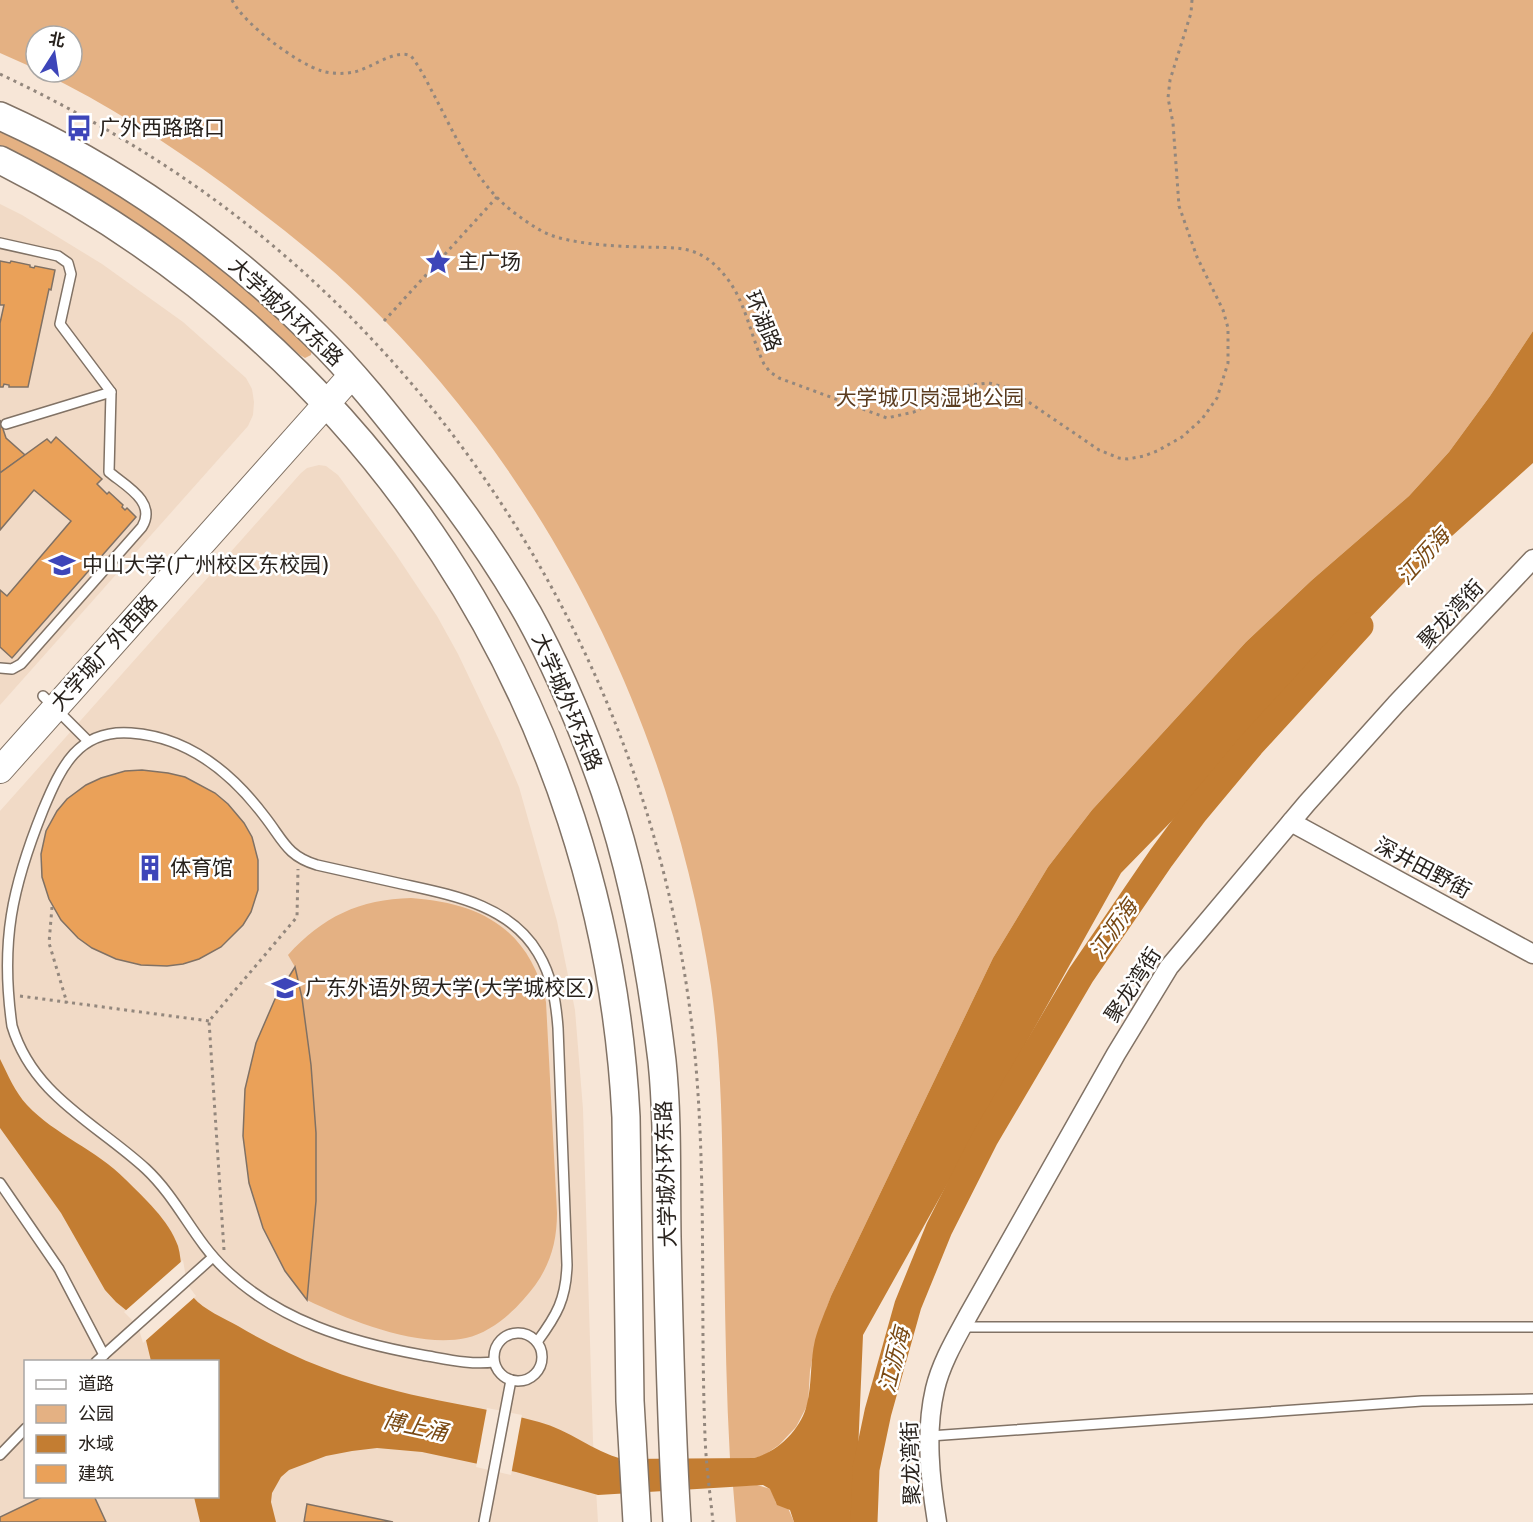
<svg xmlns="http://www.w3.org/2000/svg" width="1533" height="1522" viewBox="0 0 1533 1522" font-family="'DejaVu Sans','Noto Sans SC',sans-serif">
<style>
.built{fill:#f1dac6;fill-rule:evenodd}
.green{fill:#e4b183}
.water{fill:#c37d32}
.pier{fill:#f7e6d7}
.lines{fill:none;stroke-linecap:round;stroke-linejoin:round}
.river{stroke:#c37d32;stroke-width:27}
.building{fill:#eaa159;stroke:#807164;stroke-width:1.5}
.service-casing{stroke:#817265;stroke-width:12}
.minor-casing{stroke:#817265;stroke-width:21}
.secondary-casing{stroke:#817265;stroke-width:28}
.primary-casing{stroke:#817265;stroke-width:30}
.path{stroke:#93877d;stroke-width:3;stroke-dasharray:3 4.5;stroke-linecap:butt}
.service{stroke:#fff;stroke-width:9}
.minor{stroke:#fff;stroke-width:18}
.secondary{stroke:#fff;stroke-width:26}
.primary{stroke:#fff;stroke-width:27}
.labels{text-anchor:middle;stroke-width:5;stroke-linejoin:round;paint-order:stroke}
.poi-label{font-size:21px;fill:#28221d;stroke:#fff;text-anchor:start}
.street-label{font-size:21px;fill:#28221d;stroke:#fff}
.park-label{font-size:21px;fill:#5b3c1f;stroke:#fff}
.water-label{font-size:22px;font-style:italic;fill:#794913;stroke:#fff}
</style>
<rect width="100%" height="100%" fill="#f7e6d7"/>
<g class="built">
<path d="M 0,204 L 22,215 L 102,264 L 183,322 L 246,378 L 252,389 L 254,402 L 253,415 L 248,426 L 0,705 Z"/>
<path d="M 319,465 L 326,466 L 338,475 L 395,553 L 437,616 L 458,654 L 499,740 L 519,787 L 557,921 L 575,1010 L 583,1109 L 593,1441 L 598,1522 L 0,1522 L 0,811 L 301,473 L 307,468 ZM 26,1362 L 218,1362 L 218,1496 L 26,1496 Z"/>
</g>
<g class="green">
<path d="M 0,0 L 1533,0 L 1533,331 L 1490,396 L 1449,452 L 1409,496 L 1312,580 L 1246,642 L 1092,810 L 1048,867 L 993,958 L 831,1296 L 816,1339 L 810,1371 L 808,1404 L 796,1427 L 779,1445 L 763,1456 L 754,1458 L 730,1459 C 725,1370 725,1282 723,1193 C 722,1124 721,1055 711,986 C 672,726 550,479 360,296 C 318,255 271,220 225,185 C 166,142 107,104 41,72 L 72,72 L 72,36 L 36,36 L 36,69 L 0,53 Z"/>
<path d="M 0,129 C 22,140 44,151 65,163 C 156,212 238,277 312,349 L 311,355 L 305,358 L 300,355 C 274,332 248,307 221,285 C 152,230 79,184 0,145 Z"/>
<path d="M 411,898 C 482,903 530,930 546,1002 L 557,1213 C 557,1248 547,1274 523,1300 C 508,1317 488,1333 466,1338 C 418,1348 350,1321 307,1300 L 316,1201 L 302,998 L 295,967 L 288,955 C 322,917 360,899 411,898 Z"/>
<path d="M 757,1485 L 771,1489 L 776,1503 L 788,1508 L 794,1522 L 736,1522 L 733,1486 Z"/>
</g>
<path class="water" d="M 1533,331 L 1533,463 L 1432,554 L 1121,873 L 863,1335 L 855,1522 L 794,1522 L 790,1510 L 777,1505 L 770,1489 L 763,1485 L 598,1495 L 516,1472 L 422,1452 L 377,1448 L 352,1451 L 326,1456 L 289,1470 L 281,1477 L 272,1493 L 271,1502 L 276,1522 L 200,1522 L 194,1497 L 218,1496 L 218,1362 L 151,1361 L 144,1332 L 132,1315 L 116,1302 L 105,1290 L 61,1213 L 0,1128 L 0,1059 C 8,1075 15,1092 27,1105 C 55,1135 97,1150 125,1179 C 144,1198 169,1220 178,1246 C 183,1263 179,1283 193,1297 C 204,1310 224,1318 238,1326 C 288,1356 341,1377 397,1391 C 444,1403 493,1409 539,1422 C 569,1430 593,1451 622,1459 L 754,1458 C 778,1452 802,1428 807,1404 C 812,1385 810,1361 815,1340 C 819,1325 826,1310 831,1296 L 993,958 L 1048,867 L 1092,810 L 1246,642 L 1312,580 L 1409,496 L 1449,452 L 1490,396 Z"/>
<g class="pier">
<path d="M 183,1260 L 187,1284 L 196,1296 L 143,1343 L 138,1326 L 124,1312 Z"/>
<path d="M 487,1408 L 522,1415 L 511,1475 L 476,1467 Z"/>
</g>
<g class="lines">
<path class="river" d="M 864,1522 L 866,1469 L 878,1412 L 908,1305 L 939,1229 L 985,1138 L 1081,975 L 1161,858 L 1195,812 L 1251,745 L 1360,626"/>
</g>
<g class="building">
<path d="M 0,261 L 10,263 L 11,261 L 30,265 L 30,267 L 34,268 L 35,266 L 55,270 L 51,290 L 49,289 L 28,387 L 9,387 L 9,385 L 4,384 L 3,387 L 0,387 L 0,323 L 4,305 L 0,305 Z"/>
<path d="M 0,420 L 6,438 L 25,455 L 0,473 Z"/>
<path d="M 56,437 L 102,479 L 97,484 L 107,494 L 109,492 L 123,505 L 122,507 L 125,510 L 127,508 L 136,517 L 12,658 L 0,647 L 0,590 L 7,596 L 71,521 L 34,490 L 0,530 L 0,473 L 47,439 L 51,443 Z"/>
<path d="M 142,770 L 168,773 L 185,777 L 215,793 L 228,804 L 244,823 L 252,837 L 258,860 L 258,890 L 251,912 L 243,925 L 221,947 L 199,959 L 183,964 L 167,966 L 141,965 L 116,959 L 92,948 L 78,938 L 61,920 L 49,899 L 42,877 L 41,854 L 46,831 L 57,811 L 67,799 L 86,785 L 101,778 L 125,771 Z"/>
<path d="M 295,967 L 302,998 L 311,1065 L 316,1133 L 316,1201 L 307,1300 L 285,1271 L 263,1228 L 249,1183 L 243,1136 L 245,1089 L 256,1043 L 275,999 Z"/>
<path d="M 44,1496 L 94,1496 L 106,1522 L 0,1522 L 0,1517 Z"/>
<path d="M 307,1504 L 393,1522 L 304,1522 Z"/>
</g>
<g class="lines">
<g class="service-casing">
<g id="service">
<path d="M 0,243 L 58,256 L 68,263 L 71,274 L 60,324 L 111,392 L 109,472 C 126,486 157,502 142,527 L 21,664 L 12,669 L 0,668"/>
<path d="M 6,424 L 111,392"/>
<path d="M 43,696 L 88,741"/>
<path d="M 0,1183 L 59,1269 L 104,1355"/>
<path d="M 962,1327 L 1533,1327"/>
<circle cx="518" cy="1357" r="24"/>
<path d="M 96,1362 L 213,1257"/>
<path d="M 494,1362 C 470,1365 446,1359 422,1355 C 350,1342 279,1321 225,1269 C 194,1240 178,1199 146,1169 C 96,1123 33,1096 12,1026 C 0,942 12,887 43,810 C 61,767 78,729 131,733 C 188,737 232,773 265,817 C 283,840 287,856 317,865 C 345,871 374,878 402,884 C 452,895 510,905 538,953 C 552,976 556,1002 558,1028 L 567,1265 C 566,1299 557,1315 537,1342"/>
<path d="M 930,1436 L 1422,1401 L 1533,1399"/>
<path d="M 0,1455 L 26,1428"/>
<path d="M 484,1522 L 511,1380"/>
</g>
</g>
<g class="minor-casing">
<g id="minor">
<path d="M 1291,822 L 1533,954"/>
<path d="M 937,1522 C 930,1479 925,1432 935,1389 C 941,1363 956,1338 969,1314 L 1116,1054 L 1169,967 L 1307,803 L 1396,704 L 1533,559"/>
</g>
</g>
<g class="secondary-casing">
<path id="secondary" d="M 0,770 L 352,375"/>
</g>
<g class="primary-casing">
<g id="primary">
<path d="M 0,116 C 116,168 225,245 315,335 C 353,372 386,414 419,456 C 459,506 496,558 528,614 C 559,670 584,731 605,791 C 635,878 651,970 662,1061 C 668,1119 666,1179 667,1237 C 669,1332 671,1427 677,1522"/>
<path d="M 0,160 C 369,345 605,704 626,1117 L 630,1401 L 637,1522"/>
</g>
</g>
<g class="path">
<path d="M 232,0 C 244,24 296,63 322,71 C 332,74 344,74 354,72 C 370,69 396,48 411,56 C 420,67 427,82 434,95 C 455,135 475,182 512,211 C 528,223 544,235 564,239 C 589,245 615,246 641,247 C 678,248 700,244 726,277 C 746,302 750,335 764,364 L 770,372 L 779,378 L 887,418 L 914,412 L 970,385 L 989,383 L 1008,388 L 1099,450 L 1119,458 L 1128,459 L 1144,456 L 1157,451 L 1182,437 L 1202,419 L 1217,398 L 1228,363 L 1228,328 L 1223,310 L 1197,257 L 1179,206 L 1173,123 L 1168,98 L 1170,80 L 1191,13 L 1192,0"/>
<path d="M 0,74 C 97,120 189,175 271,244 C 510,444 663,737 694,1045 C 707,1175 700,1306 705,1436 C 706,1465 710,1493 713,1522"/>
<path d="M 384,321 L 497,197"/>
<path d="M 52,907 L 49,943 L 67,1003"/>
<path d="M 20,996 L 209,1021"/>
<path d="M 224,1250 L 209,1021 L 297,917 L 298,869"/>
</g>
<use href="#service" class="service"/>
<use href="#minor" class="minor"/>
<use href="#secondary" class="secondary"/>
<use href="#primary" class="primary"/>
</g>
<defs>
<g id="bus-bare" transform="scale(2.07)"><path d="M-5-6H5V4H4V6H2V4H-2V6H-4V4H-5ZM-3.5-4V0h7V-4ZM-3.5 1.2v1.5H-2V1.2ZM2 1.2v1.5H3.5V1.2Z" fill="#3d45b9" stroke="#fff" stroke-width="2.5" paint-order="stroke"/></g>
<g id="sight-bare" transform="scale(2.07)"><path d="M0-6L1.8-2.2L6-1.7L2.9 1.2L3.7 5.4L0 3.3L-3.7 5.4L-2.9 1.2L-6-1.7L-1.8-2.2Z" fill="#3d45b9" stroke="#fff" stroke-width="2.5" paint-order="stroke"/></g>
<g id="university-bare" transform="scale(2.07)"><path d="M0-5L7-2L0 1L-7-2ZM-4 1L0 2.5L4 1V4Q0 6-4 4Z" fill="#3d45b9" stroke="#fff" stroke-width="2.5" paint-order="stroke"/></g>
<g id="building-bare" transform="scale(2.07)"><path d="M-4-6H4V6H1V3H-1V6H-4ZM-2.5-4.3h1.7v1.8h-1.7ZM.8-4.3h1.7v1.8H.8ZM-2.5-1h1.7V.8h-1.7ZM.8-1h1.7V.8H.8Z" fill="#3d45b9" stroke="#fff" stroke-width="2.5" paint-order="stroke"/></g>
</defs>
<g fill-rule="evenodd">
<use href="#bus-bare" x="79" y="128"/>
<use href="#sight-bare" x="438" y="262"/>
<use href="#university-bare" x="62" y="565"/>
<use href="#building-bare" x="150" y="868"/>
<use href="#university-bare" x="285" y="988"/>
</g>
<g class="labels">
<g class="poi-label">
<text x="99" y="135">广外西路路口</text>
<text x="458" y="269">主广场</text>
<text x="82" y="572">中山大学(广州校区东校园)</text>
<text x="170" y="875">体育馆</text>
<text x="305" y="995">广东外语外贸大学(大学城校区)</text>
</g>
<g class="street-label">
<text transform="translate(286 312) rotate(43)" y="7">大学城外环东路</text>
<text transform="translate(763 321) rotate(68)" y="7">环湖路</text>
<text transform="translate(1451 614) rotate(-47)" y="7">聚龙湾街</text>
<text transform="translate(104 653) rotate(-48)" y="7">大学城广外西路</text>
<text transform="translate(567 702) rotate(67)" y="7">大学城外环东路</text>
<text transform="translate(1423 868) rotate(28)" y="7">深井田野街</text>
<text transform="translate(1133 985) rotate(-57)" y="7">聚龙湾街</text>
<text transform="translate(666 1174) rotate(-92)" y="7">大学城外环东路</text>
<text transform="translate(911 1463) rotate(-92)" y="7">聚龙湾街</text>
</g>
<g class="park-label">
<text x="930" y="405">大学城贝岗湿地公园</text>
</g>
<g class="water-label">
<text transform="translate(1423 556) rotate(-48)" y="8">江沥海</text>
<text transform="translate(1113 929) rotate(-55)" y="8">江沥海</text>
<text transform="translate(894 1360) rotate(-76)" y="8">江沥海</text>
<text transform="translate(415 1426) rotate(12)" y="8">博上涌</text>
</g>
</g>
<rect x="24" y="1360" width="195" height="138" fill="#ffffff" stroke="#a9a7a5" stroke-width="1.5"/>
<rect x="36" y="1380" width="30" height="9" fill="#ffffff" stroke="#a9a7a5" stroke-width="1.5"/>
<text x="78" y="1390" font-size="18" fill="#28221d">道路</text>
<rect x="36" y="1405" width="30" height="18" fill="#e4b183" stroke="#a9a7a5" stroke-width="1.5"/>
<text x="78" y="1420" font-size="18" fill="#28221d">公园</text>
<rect x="36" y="1435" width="30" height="18" fill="#c37d32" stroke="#a9a7a5" stroke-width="1.5"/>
<text x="78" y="1450" font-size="18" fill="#28221d">水域</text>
<rect x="36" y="1465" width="30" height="18" fill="#eaa159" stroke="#a9a7a5" stroke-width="1.5"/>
<text x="78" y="1480" font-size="18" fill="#28221d">建筑</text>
<g transform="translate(54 54) rotate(12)"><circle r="28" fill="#ffffff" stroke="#a9a7a5" stroke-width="1.5"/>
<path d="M0-4.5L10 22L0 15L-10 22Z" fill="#3d45b9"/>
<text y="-9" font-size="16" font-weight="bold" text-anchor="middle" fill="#28221d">北</text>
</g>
</svg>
